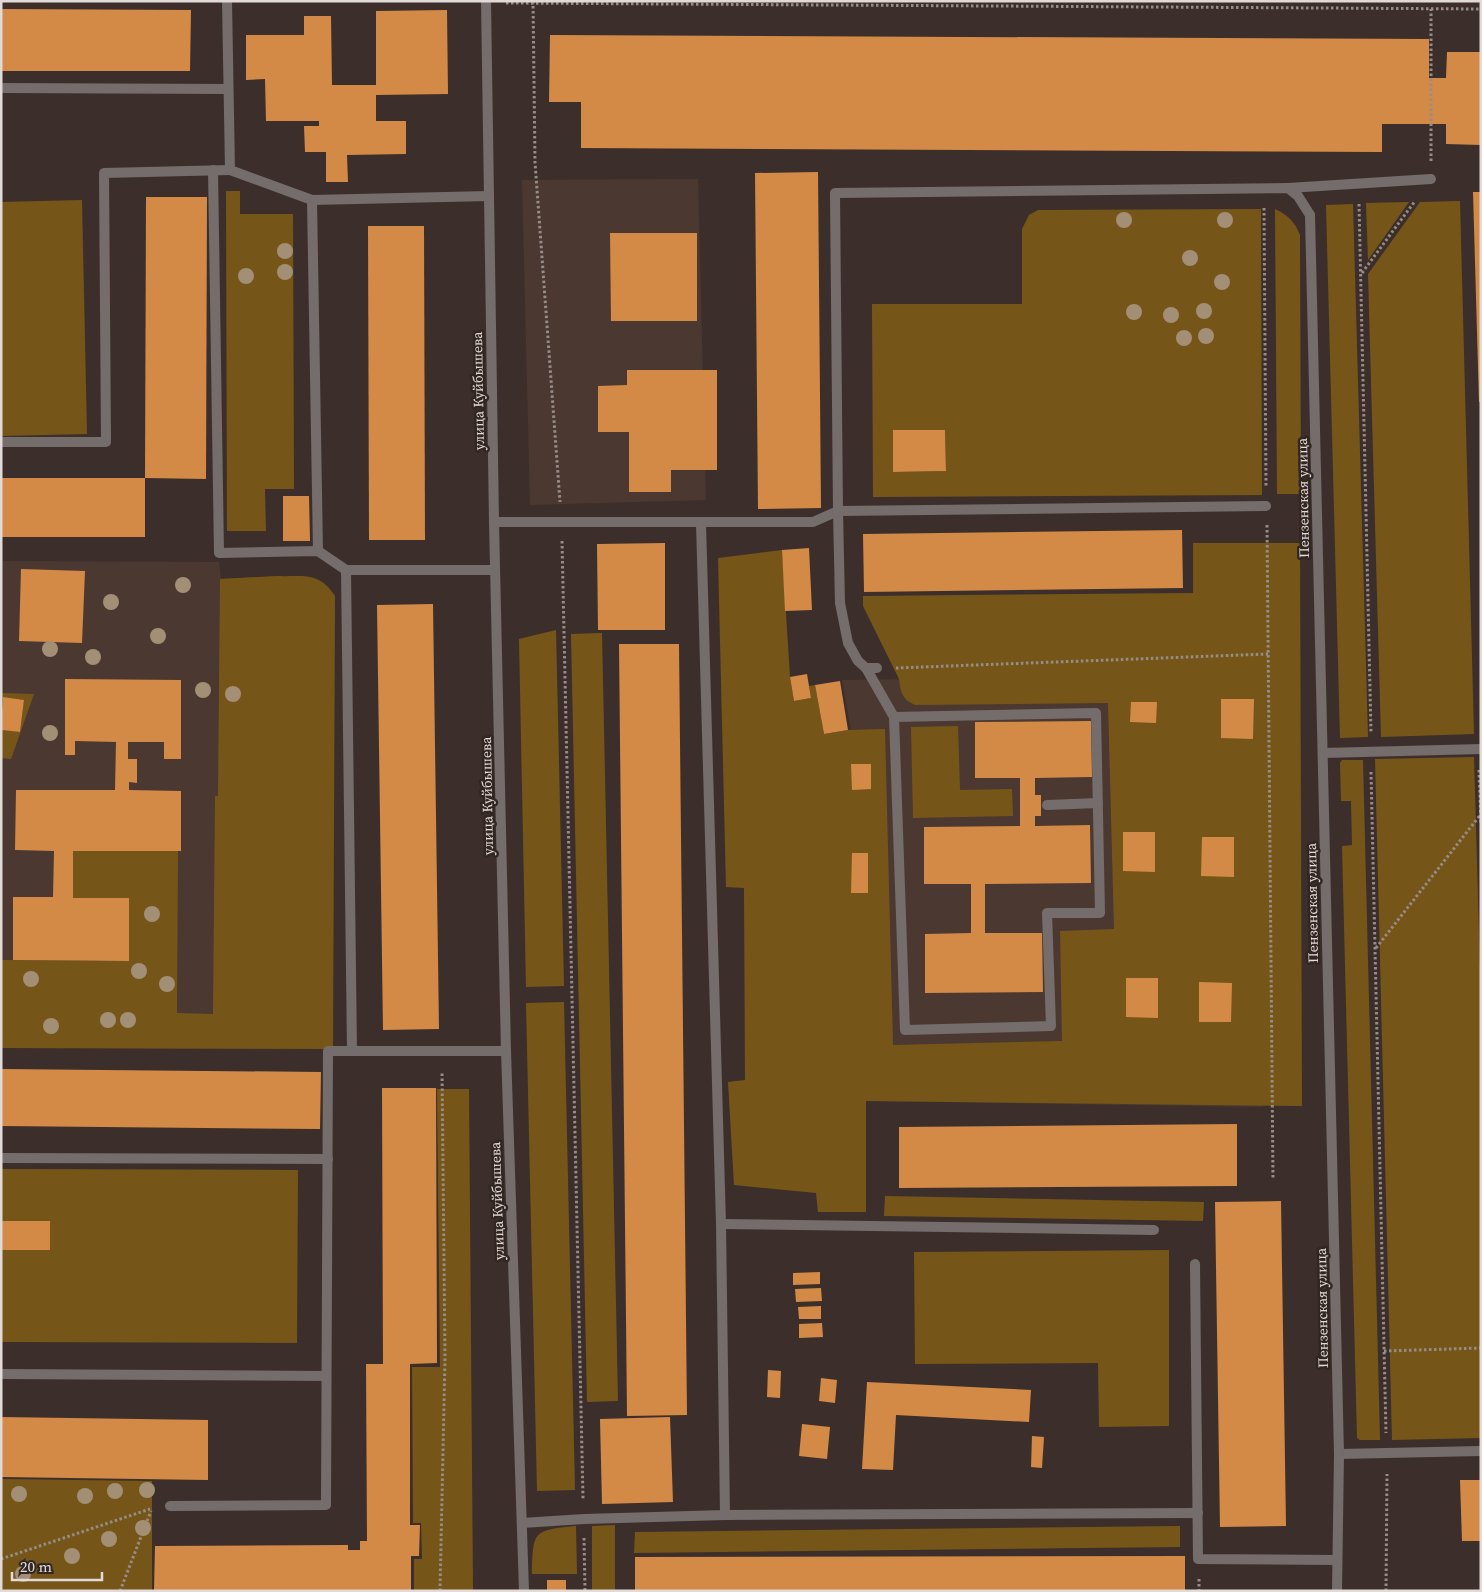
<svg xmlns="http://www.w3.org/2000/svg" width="1482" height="1592" viewBox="0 0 1482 1592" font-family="'Source Serif 4',serif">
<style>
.built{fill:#4b3831}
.green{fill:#765618;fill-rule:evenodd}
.building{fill:#d38a47}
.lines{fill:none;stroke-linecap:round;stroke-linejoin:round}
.path{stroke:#968c88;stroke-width:3;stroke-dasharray:2.5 2.5;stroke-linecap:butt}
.lane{stroke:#746d6c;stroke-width:10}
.street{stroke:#746d6c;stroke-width:10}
.tree{fill:#a38f76}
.labels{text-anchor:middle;stroke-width:5;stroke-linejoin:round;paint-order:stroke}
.street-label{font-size:14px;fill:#e2dad7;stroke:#312621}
</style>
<rect width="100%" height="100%" fill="#3c2f2b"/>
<g class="built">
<path d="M 698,179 L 706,500 L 530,505 L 522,180 Z"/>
<path d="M 1,561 L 219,562 L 221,579 L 277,576 L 279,1049 L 1,1048 Z"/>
<path d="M 1194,676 L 1263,1107 L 866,1101 L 851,730 L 842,680 Z"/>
</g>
<g class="green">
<path d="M 226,191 L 240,191 L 240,214 L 293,214 L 294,489 L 265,489 L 266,531 L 227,531 Z"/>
<path d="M 82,200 L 87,434 L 1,436 L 1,202 Z"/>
<path d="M 1460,201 L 1474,734 L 1381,737 L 1368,274 L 1420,202 Z"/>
<path d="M 1409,202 L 1368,260 L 1366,203 Z"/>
<path d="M 1353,204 L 1368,737 L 1340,738 L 1326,205 Z"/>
<path d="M 1261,209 L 1262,495 L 873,497 L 872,304 L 1022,304 L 1022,229 L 1029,215 L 1038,210 ZM 893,430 L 945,430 L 946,471 L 893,472 Z"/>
<path d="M 1275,209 C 1288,215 1295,222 1300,235 L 1301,494 L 1277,494 Z"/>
<path d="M 1193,543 L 1300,543 L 1302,1106 L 866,1101 L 866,1212 L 818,1212 L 816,1193 L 734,1185 L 728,1082 L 745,1080 L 744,888 L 726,887 L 718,558 L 782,550 L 790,677 L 794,701 L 811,698 L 809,686 L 815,685 L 824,734 L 848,730 L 885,729 L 893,1045 L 1062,1041 L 1060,931 L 1114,929 L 1108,703 L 915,705 C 902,699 901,693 899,679 L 863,606 L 863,596 L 1193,593 Z"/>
<path d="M 277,576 C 303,577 319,571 335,596 L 333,1049 L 1,1048 L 1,960 L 129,961 L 129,898 L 73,898 L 73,851 L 178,851 L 177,1013 L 213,1014 L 215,796 L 218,796 L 220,579 Z"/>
<path d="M 556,630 L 564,986 L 526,987 L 519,639 Z"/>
<path d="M 602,633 L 618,1401 L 587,1402 L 571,634 Z"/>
<path d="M 1,693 L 34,694 L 11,759 L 1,758 L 1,730 L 20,732 L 24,700 L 3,697 L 1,707 Z"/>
<path d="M 958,726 L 960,790 L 1012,789 L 1013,816 L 913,818 L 911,727 Z"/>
<path d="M 1474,757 L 1481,1003 L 1481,1438 L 1392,1440 L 1375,759 Z"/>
<path d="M 1342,760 L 1363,760 L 1380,1440 L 1360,1440 L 1357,1438 L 1342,846 L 1352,845 L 1351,801 L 1341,801 L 1340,763 Z"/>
<path d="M 564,1002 L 575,1490 L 537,1491 L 526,1003 Z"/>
<path d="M 437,1089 L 469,1089 L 473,1591 L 414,1591 L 414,1559 L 422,1559 L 421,1523 L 413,1523 L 412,1367 L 440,1367 Z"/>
<path d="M 1,1169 L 298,1170 L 297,1343 L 1,1342 L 1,1250 L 50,1250 L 50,1222 L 1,1221 Z"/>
<path d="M 885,1196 L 1204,1202 L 1203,1221 L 884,1216 Z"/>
<path d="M 1169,1250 L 1169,1426 L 1099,1427 L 1098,1363 L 915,1364 L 914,1252 Z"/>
<path d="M 1,1479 L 152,1481 L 152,1591 L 1,1591 Z"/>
<path d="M 615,1525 L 615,1591 L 592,1591 L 592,1526 Z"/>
<path d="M 576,1526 L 577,1574 L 532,1574 C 533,1531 533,1530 576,1526 Z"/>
<path d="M 1180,1526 L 1180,1547 L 634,1553 L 635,1532 Z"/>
</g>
<g class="building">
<path d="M 1,9 L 191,10 L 190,71 L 1,71 Z"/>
<path d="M 447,10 L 448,94 L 376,95 L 376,121 L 406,121 L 406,154 L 347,155 L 348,182 L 326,182 L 326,152 L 305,152 L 304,126 L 319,126 L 319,121 L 266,121 L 265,79 L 246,80 L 246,35 L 304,35 L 304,16 L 331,16 L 332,85 L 376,85 L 376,11 Z"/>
<path d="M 550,35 L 1429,39 L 1429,78 L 1446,78 L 1447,52 L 1481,52 L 1481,145 L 1446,144 L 1446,124 L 1382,124 L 1382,152 L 581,148 L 581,102 L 549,102 Z"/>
<path d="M 818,172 L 821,508 L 758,509 L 755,173 Z"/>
<path d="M 1473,192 L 1481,192 L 1481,402 L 1479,402 Z"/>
<path d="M 146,197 L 207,197 L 206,479 L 145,478 Z"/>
<path d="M 368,226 L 424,226 L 425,540 L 369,540 Z"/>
<path d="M 610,233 L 697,233 L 697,321 L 611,321 Z"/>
<path d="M 627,370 L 717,370 L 717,470 L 671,470 L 671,492 L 629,492 L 629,432 L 598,432 L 598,386 L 627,385 Z"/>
<path d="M 893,430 L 945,430 L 946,471 L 893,472 Z"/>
<rect x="1" y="478" width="144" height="59"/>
<path d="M 283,496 L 309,496 L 310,541 L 283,541 Z"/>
<path d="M 1182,530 L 1183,588 L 864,592 L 863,534 Z"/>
<path d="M 665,543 L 665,630 L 598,630 L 597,544 Z"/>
<path d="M 809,548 L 812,610 L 785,611 L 782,550 Z"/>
<path d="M 21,569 L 85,571 L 82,643 L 19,641 Z"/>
<path d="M 433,604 L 439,1029 L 383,1030 L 377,605 Z"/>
<path d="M 619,644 L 679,644 L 687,1415 L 627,1416 Z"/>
<path d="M 807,674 L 811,698 L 794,701 L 790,677 Z"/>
<path d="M 65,679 L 181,680 L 181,759 L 164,759 L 164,742 L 128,742 L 128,759 L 137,759 L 137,783 L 129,782 L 129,790 L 181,791 L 181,851 L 73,851 L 73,898 L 129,898 L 129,961 L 13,960 L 13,897 L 53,897 L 54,851 L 15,850 L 16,790 L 115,790 L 116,742 L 75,741 L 75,755 L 65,755 Z"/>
<path d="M 840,681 L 848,730 L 824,734 L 815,685 Z"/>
<path d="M 3,697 L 24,700 L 20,732 L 1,730 Z"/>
<path d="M 1221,699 L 1254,699 L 1253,739 L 1221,738 Z"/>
<path d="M 1131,702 L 1157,702 L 1156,723 L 1130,722 Z"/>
<path d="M 1091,721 L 1092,777 L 1035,778 L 1035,795 L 1041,795 L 1041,816 L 1035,816 L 1035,826 L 1090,825 L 1091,883 L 985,884 L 985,933 L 1042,933 L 1043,992 L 925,993 L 925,934 L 971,933 L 971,884 L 924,884 L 924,827 L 1020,826 L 1020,778 L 975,778 L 975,722 Z"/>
<path d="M 851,764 L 871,764 L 871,789 L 852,790 Z"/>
<path d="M 1123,832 L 1155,832 L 1155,872 L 1123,871 Z"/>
<path d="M 1202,837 L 1234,837 L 1234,877 L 1201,876 Z"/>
<path d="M 852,853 L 868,853 L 868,893 L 851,893 Z"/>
<path d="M 1126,978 L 1158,978 L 1158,1018 L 1126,1017 Z"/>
<path d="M 1199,982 L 1232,983 L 1231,1022 L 1199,1022 Z"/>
<path d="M 1,1069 L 321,1072 L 320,1129 L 1,1126 Z"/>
<path d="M 382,1088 L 436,1088 L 437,1363 L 410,1364 L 410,1525 L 420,1525 L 419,1556 L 411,1556 L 411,1591 L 154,1591 L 155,1546 L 348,1545 L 348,1550 L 360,1550 L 360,1541 L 367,1541 L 366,1364 L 383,1364 Z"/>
<path d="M 1237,1124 L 1237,1186 L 899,1188 L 899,1127 Z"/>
<path d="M 1281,1201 L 1286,1526 L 1220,1527 L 1215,1202 Z"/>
<rect x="1" y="1221" width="49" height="29"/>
<path d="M 820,1272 L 820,1284 L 793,1285 L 793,1273 Z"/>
<path d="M 821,1288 L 822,1301 L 796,1302 L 795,1289 Z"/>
<path d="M 821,1306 L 821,1319 L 799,1319 L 798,1307 Z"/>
<path d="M 822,1323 L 823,1337 L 799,1338 L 799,1324 Z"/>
<path d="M 768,1370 L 781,1371 L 780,1398 L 767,1397 Z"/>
<path d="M 821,1378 L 837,1380 L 835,1403 L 819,1401 Z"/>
<path d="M 867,1382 L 1031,1390 L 1029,1422 L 896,1415 L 893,1470 L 862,1469 Z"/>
<path d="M 1,1417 L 208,1420 L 208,1480 L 1,1477 Z"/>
<path d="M 670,1417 L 673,1502 L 602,1504 L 600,1419 Z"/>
<path d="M 802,1424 L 830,1427 L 827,1459 L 799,1456 Z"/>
<path d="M 1032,1436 L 1044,1437 L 1042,1468 L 1031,1467 Z"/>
<path d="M 1460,1480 L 1481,1480 L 1481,1541 L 1462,1541 Z"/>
<path d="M 1185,1556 L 1185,1591 L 635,1591 L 635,1557 Z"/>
<rect x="547" y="1580" width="19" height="11"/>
</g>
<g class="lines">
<g class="path">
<path d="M 533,1 L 535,162 L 560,502"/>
<path d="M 506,3 L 1481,9"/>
<path d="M 1431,161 L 1431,9"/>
<path d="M 1359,204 L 1371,733"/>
<path d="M 1264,208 L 1266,487"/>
<path d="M 1362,273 L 1415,201"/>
<path d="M 1267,525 L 1273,1180"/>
<path d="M 562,541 L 583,1499"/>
<path d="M 896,668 L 1268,654"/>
<path d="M 1479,770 L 1481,824"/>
<path d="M 1371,772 L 1386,1433"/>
<path d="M 1376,948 L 1481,814"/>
<path d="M 1384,1351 L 1481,1348"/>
<path d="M 584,1538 L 585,1591"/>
<path d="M 1,1559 L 150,1509"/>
<path d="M 1199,1579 L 1199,1591"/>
<path d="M 120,1591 L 151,1511"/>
<path d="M 440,1591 L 445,1358 L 442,1071"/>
<path d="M 1386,1591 L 1387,1474"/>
</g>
<g class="lane">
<path d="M 227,1 L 230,170 L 312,200 L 489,196"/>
<path d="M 1,88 L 228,89"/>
<path d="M 213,170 L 219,553 L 318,551 L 346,570 L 495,570"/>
<path d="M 1288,188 L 1431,179"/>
<path d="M 312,200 L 318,551"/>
<path d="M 1,442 L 106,442 L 104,173 L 230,170"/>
<path d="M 494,522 L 813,522 L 838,511 L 1266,506"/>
<path d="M 346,570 L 352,1051"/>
<path d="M 866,668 L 894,717 L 905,1030 L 1051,1026 L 1047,913 L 1100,913 L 1096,713 L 894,717"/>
<path d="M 877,668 L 866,668 L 858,661 L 848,643 L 840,603 L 838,511 L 835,193 L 1288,188 L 1298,196 L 1310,215"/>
<path d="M 1323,753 L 1481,749"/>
<path d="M 1047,805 L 1098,803"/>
<path d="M 1,1158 L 328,1159"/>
<path d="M 721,1224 L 1154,1230"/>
<path d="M 1195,1264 L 1198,1559 L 1336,1560"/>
<path d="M 1,1374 L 326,1376"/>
<path d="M 1339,1454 L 1481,1451"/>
<path d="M 170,1506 L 326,1505 L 328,1051 L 506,1051"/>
<path d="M 725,1515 L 1198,1513"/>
<path d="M 522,1523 L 584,1519 L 725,1515 L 721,1224 L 701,523"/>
</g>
<g class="street">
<path d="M 486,1 L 494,522 L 506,1051 L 524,1591"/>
<path d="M 1310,215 L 1339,1454 L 1337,1591"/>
</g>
</g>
<g class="tree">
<circle cx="1124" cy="220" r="8"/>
<circle cx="1225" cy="220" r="8"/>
<circle cx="285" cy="251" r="8"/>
<circle cx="1190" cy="258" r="8"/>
<circle cx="285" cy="272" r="8"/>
<circle cx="246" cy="276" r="8"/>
<circle cx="1222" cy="282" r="8"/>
<circle cx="1204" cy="311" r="8"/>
<circle cx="1134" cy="312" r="8"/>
<circle cx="1171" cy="315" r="8"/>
<circle cx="1206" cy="336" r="8"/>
<circle cx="1184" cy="338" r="8"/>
<circle cx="183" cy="585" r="8"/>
<circle cx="111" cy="602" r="8"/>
<circle cx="158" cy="636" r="8"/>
<circle cx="50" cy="649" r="8"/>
<circle cx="93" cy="657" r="8"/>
<circle cx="203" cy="690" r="8"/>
<circle cx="233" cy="694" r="8"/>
<circle cx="50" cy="733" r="8"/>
<circle cx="152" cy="914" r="8"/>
<circle cx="139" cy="971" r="8"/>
<circle cx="31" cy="979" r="8"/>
<circle cx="167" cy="984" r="8"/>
<circle cx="108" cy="1020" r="8"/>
<circle cx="128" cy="1020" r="8"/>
<circle cx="51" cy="1026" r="8"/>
<circle cx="147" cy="1490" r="8"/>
<circle cx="115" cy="1491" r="8"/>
<circle cx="19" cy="1494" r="8"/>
<circle cx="85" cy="1496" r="8"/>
<circle cx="143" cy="1528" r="8"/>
<circle cx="109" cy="1539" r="8"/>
<circle cx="72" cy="1556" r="8"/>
<circle cx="23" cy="1574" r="8"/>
</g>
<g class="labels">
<g class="street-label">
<text transform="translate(478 391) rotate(-91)" y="5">улица Куйбышева</text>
<text transform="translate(1303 498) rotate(-91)" y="5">Пензенская улица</text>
<text transform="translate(487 796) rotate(-91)" y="5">улица Куйбышева</text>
<text transform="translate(1312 903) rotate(-91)" y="5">Пензенская улица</text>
<text transform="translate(497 1201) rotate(-92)" y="5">улица Куйбышева</text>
<text transform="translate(1322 1308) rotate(-91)" y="5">Пензенская улица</text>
</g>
</g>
<rect width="1482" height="1592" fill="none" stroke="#e2dad7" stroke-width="5"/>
<path d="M12 1572v8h90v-8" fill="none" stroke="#e2dad7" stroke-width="2.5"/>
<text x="20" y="1572" font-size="15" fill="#e2dad7" stroke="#312621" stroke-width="4" paint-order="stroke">20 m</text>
</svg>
